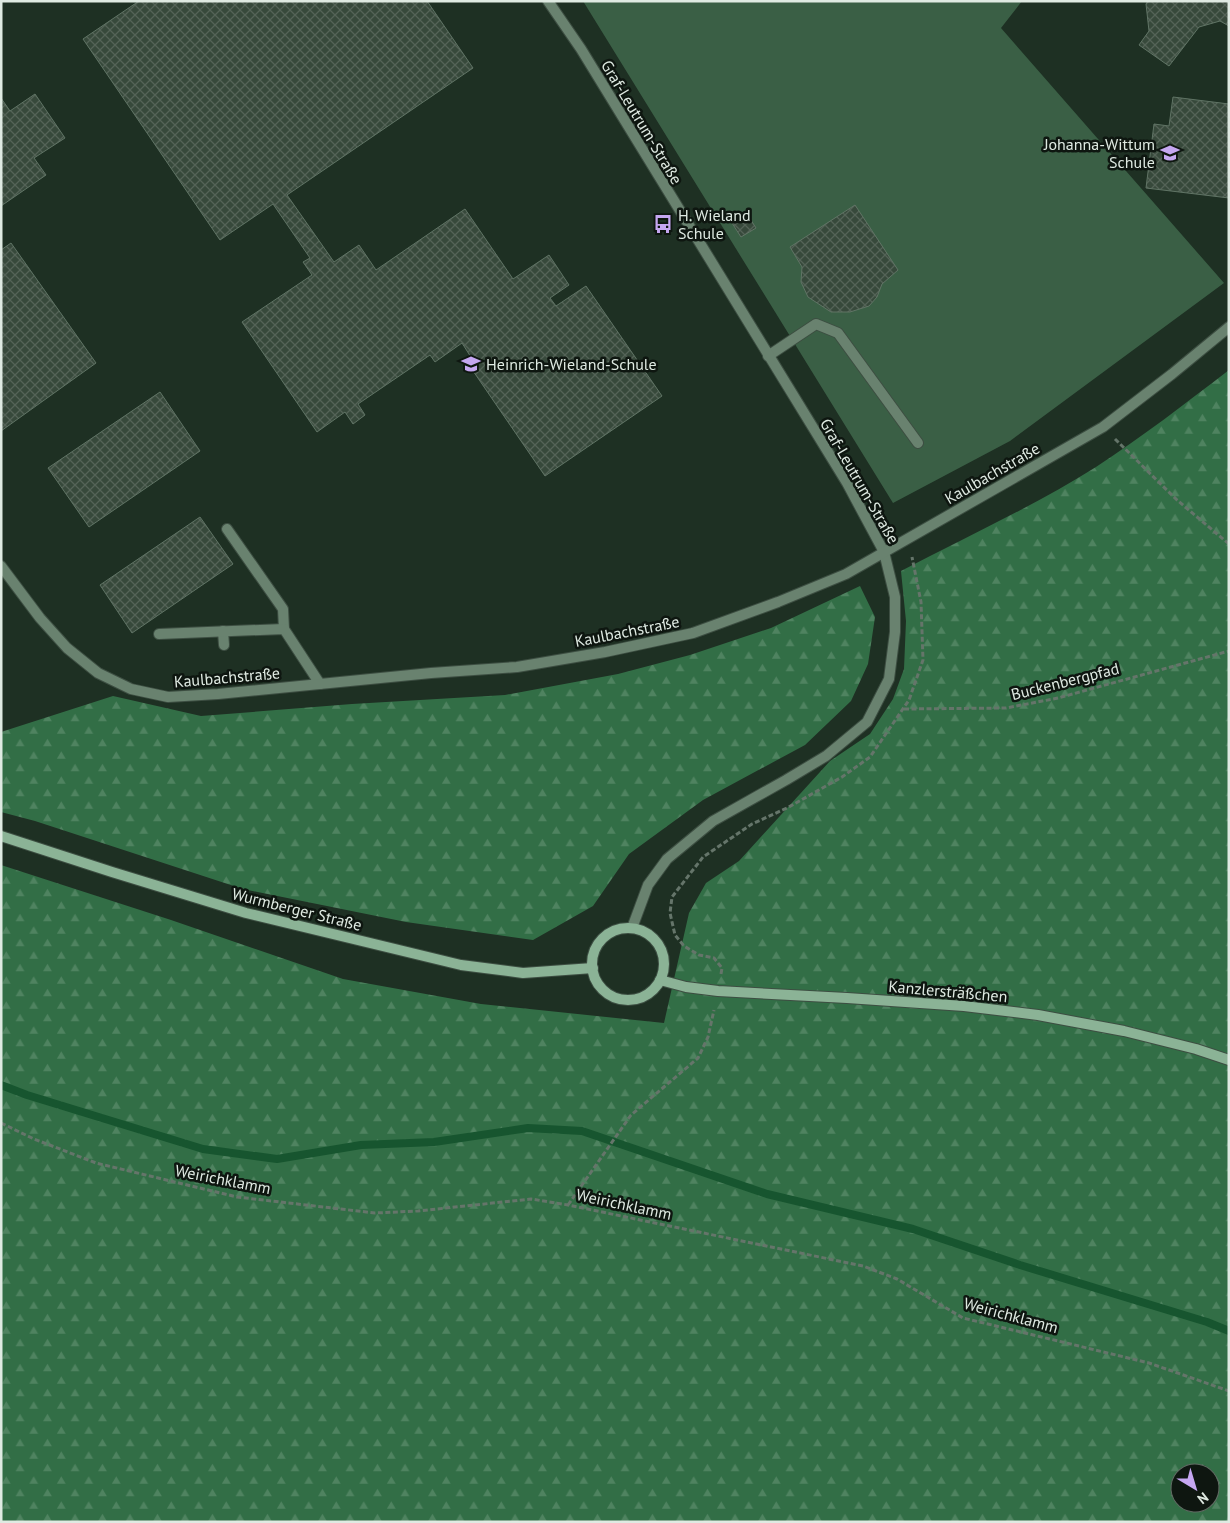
<svg xmlns="http://www.w3.org/2000/svg" width="1230" height="1523" viewBox="0 0 1230 1523" font-family="'PT Sans',sans-serif">
<style>
.forest{fill:url(#forest-firs);fill-rule:evenodd}
.pitch{fill:#3a5f45}
.lines{fill:none;stroke-linecap:round;stroke-linejoin:round}
.stream{stroke:#17552f;stroke-width:8}
.building{fill:url(#building-cross-hatch);stroke:#607465}
.service-casing{stroke:#3d4e42;stroke-width:12}
.minor-casing{stroke:#3d4e42;stroke-width:12}
.secondary-casing{stroke:#3d4e42;stroke-width:12}
.path{stroke:#65756a;stroke-width:3;stroke-dasharray:5 2.5;stroke-linecap:butt}
.service{stroke:#69826f;stroke-width:10}
.minor{stroke:#69826f;stroke-width:10}
.secondary{stroke:#8bb396;stroke-width:10}
.labels{text-anchor:middle;stroke-width:5;stroke-linejoin:round;paint-order:stroke}
.street-label{font-size:16px;fill:#dfeae2;stroke:#0e1610}
.poi-label{font-size:16px;fill:#dfeae2;stroke:#0e1610;text-anchor:start}
</style>
<defs>
<pattern id="forest-firs" width="22" height="20" patternUnits="userSpaceOnUse" patternTransform="scale(1.25)"><rect width="22" height="20" fill="#326e46"/><path d="M5 1l3.5 6h-7zM16 11l3.5 6h-7z" fill="#4f8360"/></pattern>
<pattern id="building-cross-hatch" width="8" height="8" patternUnits="userSpaceOnUse" patternTransform="scale(1.25)"><rect width="8" height="8" fill="#37493b"/><path d="M0 0l8 8M0 8l8-8" fill="none" stroke="#546357"/></pattern>
</defs>
<rect width="100%" height="100%" fill="#1e3023"/>
<g class="forest">
<path d="M 1229,370 L 1229,1522 L 1,1522 L 1,865 L 171,920 L 343,979 L 481,1004 L 664,1023 L 689,913 L 706,883 L 739,861 L 830,761 L 870,734 L 893,699 L 904,669 L 906,621 L 901,571 C 966,537 1034,506 1096,467 C 1142,437 1186,403 1229,370 ZM 1180,1473 L 1210,1473 L 1210,1503 L 1180,1503 Z"/>
<path d="M 860,586 L 875,617 L 868,664 L 851,701 L 805,745 L 703,800 L 629,854 L 593,906 L 533,940 L 406,922 L 243,889 L 35,821 L 1,812 L 1,732 L 113,696 L 201,716 L 352,704 L 505,695 L 618,674 L 690,655 L 771,628 Z"/>
</g>
<path class="pitch" d="M 583,1 L 1022,1 L 1001,28 L 1224,283 L 1010,441 L 893,503 Z"/>
<g class="lines">
<path class="stream" d="M 1,1085 L 27,1095 L 203,1149 L 277,1159 L 361,1145 L 434,1142 L 528,1128 L 582,1131 L 767,1194 L 913,1229 L 1020,1265 L 1207,1322 L 1229,1331"/>
</g>
<g class="building">
<path d="M 139,1 L 427,1 L 473,68 L 287,195 L 334,262 L 359,245 L 376,270 L 465,209 L 513,279 L 549,255 L 569,285 L 550,298 L 556,306 L 586,286 L 662,396 L 545,476 L 469,365 L 474,362 L 462,343 L 435,362 L 430,355 L 358,404 L 365,415 L 353,424 L 345,412 L 317,432 L 242,322 L 312,275 L 303,262 L 310,258 L 273,204 L 220,240 L 83,39 Z"/>
<path d="M 1148,1 L 1229,1 L 1229,26 L 1220,21 L 1199,27 L 1169,66 L 1139,45 L 1149,31 L 1146,4 Z"/>
<path d="M 35,94 L 65,138 L 34,158 L 46,175 L 1,206 L 1,98 L 10,111 Z"/>
<path d="M 1173,97 L 1229,104 L 1229,198 L 1146,188 L 1154,124 L 1169,126 Z"/>
<path d="M 855,205 L 898,270 L 882,284 L 877,297 L 869,306 L 850,312 L 831,312 L 808,297 L 801,282 L 802,267 L 790,247 Z"/>
<path d="M 747,214 L 756,228 L 741,237 L 732,223 Z"/>
<path d="M 11,243 L 96,363 L 1,431 L 1,250 Z"/>
<path d="M 160,392 L 200,451 L 89,527 L 48,468 Z"/>
<path d="M 200,517 L 233,564 L 132,633 L 100,585 Z"/>
</g>
<g class="lines">
<g class="service-casing">
<g id="service">
<path d="M 768,356 L 816,324 L 838,333 L 918,443"/>
<path d="M 227,529 L 283,609 L 284,629"/>
<path d="M 223,631 L 224,645"/>
<path d="M 159,634 L 284,629 L 320,684"/>
</g>
</g>
<g class="minor-casing">
<g id="minor">
<path d="M 548,1 L 581,49 L 847,483 L 884,552 L 895,597 L 895,632 L 889,679 L 867,722 L 826,756 L 786,780 L 713,821 L 667,859 L 648,885 L 632,928"/>
<path d="M 1,566 L 40,618 L 67,648 L 98,673 L 131,689 L 168,697 L 218,694 L 431,673 L 517,667 L 605,652 L 693,633 L 778,602 L 846,574 L 1103,427 L 1172,374 L 1229,327"/>
</g>
</g>
<g class="secondary-casing">
<g id="secondary">
<path d="M 1,836 L 112,872 L 246,913 L 461,965 L 523,973 L 593,968"/>
<circle cx="628" cy="964" r="36"/>
<path d="M 660,980 L 686,987 L 718,991 L 847,998 L 964,1006 L 1038,1015 L 1124,1031 L 1196,1049 L 1229,1060"/>
</g>
</g>
<g class="path">
<path d="M 1115,439 L 1177,500 L 1229,544"/>
<path d="M 904,709 L 1006,708 L 1058,698 L 1229,651"/>
<path d="M 721,974 L 722,968 L 714,958 L 699,955 L 684,946 L 675,935 L 670,913 L 672,897 L 703,857 L 752,824 L 787,808 L 842,777 L 870,757 L 909,700 L 923,660 L 921,602 L 912,557"/>
<path d="M 1,1123 L 34,1139 L 96,1163 L 237,1197 L 375,1213 L 418,1211 L 531,1199 L 568,1205 L 863,1266 L 897,1279 L 963,1318 L 1149,1363 L 1229,1391"/>
<path d="M 568,1205 L 631,1115 L 698,1058 L 708,1037 L 714,1010"/>
</g>
<use href="#service" class="service"/>
<use href="#minor" class="minor"/>
<use href="#secondary" class="secondary"/>
</g>
<defs>
<g id="school-bare" transform="scale(1.5)"><path d="M0-5L7-2L0 1L-7-2ZM-4 1L0 2.5L4 1V4Q0 6-4 4Z" fill="#c5a7f1" stroke="#0e1610" stroke-width="2.5" paint-order="stroke"/></g>
<g id="bus-bare" transform="scale(1.5)"><path d="M-5-6H5V4H4V6H2V4H-2V6H-4V4H-5ZM-3.5-4V0h7V-4ZM-3.5 1.2v1.5H-2V1.2ZM2 1.2v1.5H3.5V1.2Z" fill="#c5a7f1" stroke="#0e1610" stroke-width="2.5" paint-order="stroke"/></g>
<g id="university-bare" transform="scale(1.5)"><path d="M0-5L7-2L0 1L-7-2ZM-4 1L0 2.5L4 1V4Q0 6-4 4Z" fill="#c5a7f1" stroke="#0e1610" stroke-width="2.5" paint-order="stroke"/></g>
</defs>
<g fill-rule="evenodd">
<use href="#school-bare" x="1170" y="153"/>
<use href="#bus-bare" x="663" y="224"/>
<use href="#university-bare" x="471" y="364"/>
</g>
<g class="labels">
<g class="street-label">
<text transform="translate(642 122) rotate(59)" y="6">Graf-Leutrum-Straße</text>
<text transform="translate(992 473) rotate(-30)" y="6">Kaulbachstraße</text>
<text transform="translate(860 481) rotate(60)" y="6">Graf-Leutrum-Straße</text>
<text transform="translate(627 631) rotate(-11)" y="6">Kaulbachstraße</text>
<text transform="translate(227 677) rotate(-5)" y="6">Kaulbachstraße</text>
<text transform="translate(1065 681) rotate(-14)" y="6">Buckenbergpfad</text>
<text transform="translate(297 909) rotate(14)" y="6">Wurmberger Straße</text>
<text transform="translate(948 991) rotate(5)" y="6">Kanzlersträßchen</text>
<text transform="translate(223 1179) rotate(11)" y="6">Weirichklamm</text>
<text transform="translate(624 1204) rotate(12)" y="6">Weirichklamm</text>
<text transform="translate(1011 1315) rotate(15)" y="6">Weirichklamm</text>
</g>
<g class="poi-label">
<text x="1155" y="150" text-anchor="end">Johanna-Wittum<tspan x="1155" dy="18">Schule</tspan></text>
<text x="678" y="221">H. Wieland<tspan x="678" dy="18">Schule</tspan></text>
<text x="486" y="370">Heinrich-Wieland-Schule</text>
</g>
</g>
<rect width="1230" height="1523" fill="none" stroke="#dfeae2" stroke-width="5"/>
<g transform="translate(1195 1488) rotate(142)"><circle r="24" fill="#0e1610" stroke="#626b64"/>
<path d="M0-4L9 19L0 12L-9 19Z" fill="#c5a7f1"/>
<text y="-8" font-size="14" font-weight="bold" text-anchor="middle" fill="#dfeae2">N</text>
</g>
</svg>
